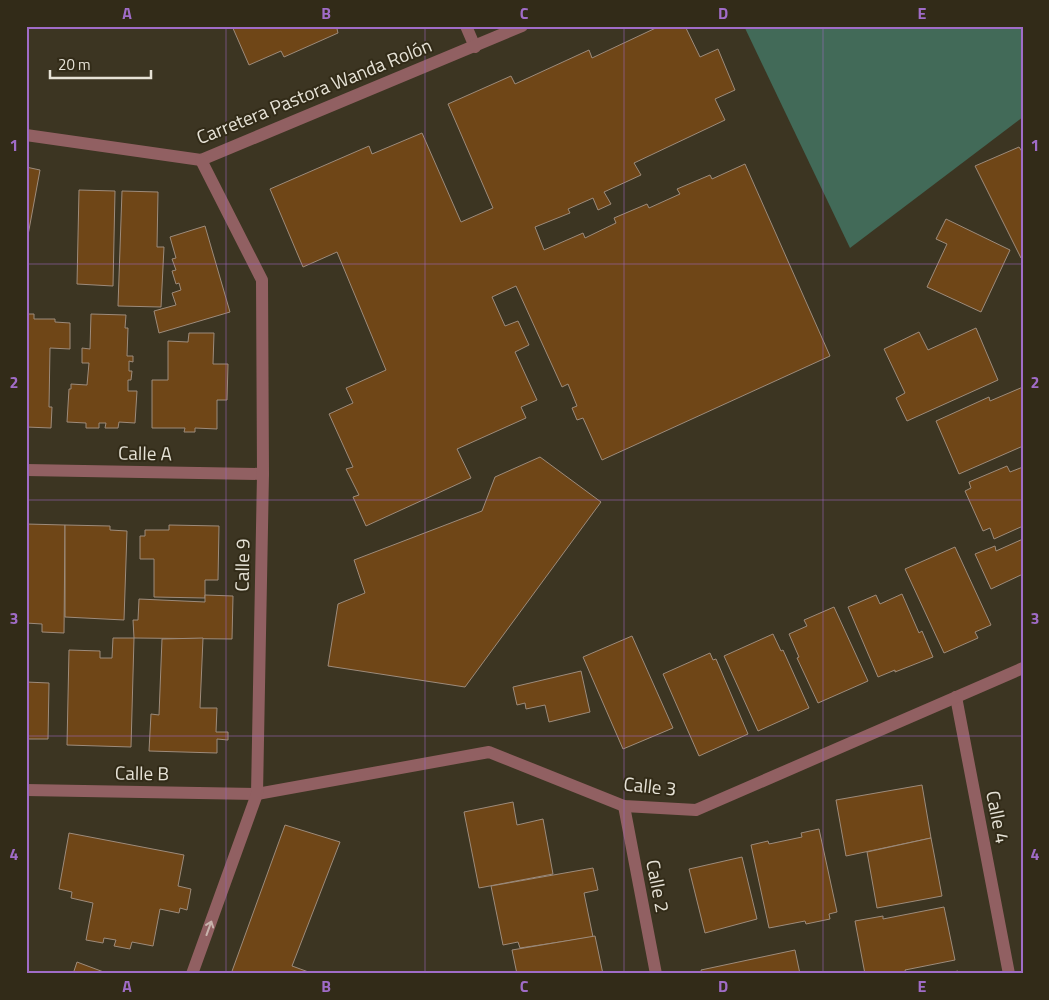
<svg xmlns="http://www.w3.org/2000/svg" width="1049" height="1000" viewBox="0 0 1049 1000" font-family="'Titillium Web',sans-serif">
<style>
.green{fill:#426a58}
.building{fill:#6f4617;stroke:#9d8b7b}
.lines{fill:none;stroke-linecap:round;stroke-linejoin:round}
.minor{stroke:#916062;stroke-width:12}
.oneway{stroke:#c8b4ad}
.grid{fill:none;stroke:#a06cc7;stroke-width:1;stroke-opacity:0.55}
.labels{text-anchor:middle;stroke-width:4;stroke-linejoin:round;paint-order:stroke}
.street-label{font-size:19px;fill:#e6e2d6;stroke:#322b18}
.neatline{fill:none;stroke:#a06cc7;stroke-width:2}
.grid-label{font-size:16px;text-anchor:middle;font-weight:bold;fill:#a06cc7}
</style>
<rect width="100%" height="100%" fill="#3c3522"/>
<path class="green" d="M 744,26 L 1023,26 L 1023,117 L 850,248 Z"/>
<g class="building">
<path d="M 232,26 L 344,26 L 337,29 L 338,33 L 284,57 L 281,51 L 249,65 Z"/>
<path d="M 660,26 L 685,26 L 700,57 L 718,49 L 735,90 L 715,99 L 725,120 L 634,163 L 641,175 L 604,192 L 611,204 L 598,210 L 593,198 L 568,209 L 570,213 L 535,227 L 544,250 L 583,233 L 585,238 L 616,223 L 614,218 L 647,204 L 649,208 L 680,194 L 677,189 L 710,175 L 712,179 L 745,164 L 830,356 L 602,460 L 583,418 L 577,420 L 572,408 L 577,406 L 568,384 L 562,387 L 516,286 L 492,297 L 505,326 L 518,321 L 529,345 L 515,352 L 537,400 L 521,407 L 526,418 L 457,449 L 471,478 L 366,526 L 353,497 L 359,495 L 346,469 L 353,467 L 329,414 L 353,403 L 346,388 L 386,370 L 337,252 L 303,267 L 270,189 L 369,146 L 372,154 L 422,133 L 461,222 L 493,208 L 448,104 L 511,76 L 515,84 L 589,50 L 592,58 Z"/>
<path d="M 1019,147 L 1023,153 L 1023,257 L 1021,258 L 975,166 Z"/>
<path d="M 26,167 L 40,170 L 26,246 Z"/>
<path d="M 79,190 L 115,191 L 113,286 L 77,284 Z"/>
<path d="M 122,191 L 158,192 L 157,247 L 164,247 L 161,307 L 118,306 Z"/>
<path d="M 946,219 L 1010,250 L 981,312 L 927,287 L 947,244 L 936,239 Z"/>
<path d="M 205,226 L 230,312 L 159,333 L 154,311 L 176,305 L 172,293 L 181,290 L 179,283 L 176,284 L 172,271 L 176,270 L 172,259 L 176,258 L 170,237 Z"/>
<path d="M 26,314 L 34,314 L 34,319 L 55,319 L 55,322 L 70,323 L 70,349 L 50,348 L 49,407 L 52,407 L 51,428 L 26,427 Z"/>
<path d="M 91,314 L 126,315 L 125,328 L 128,328 L 127,356 L 133,356 L 133,362 L 129,361 L 129,371 L 132,371 L 131,380 L 128,380 L 128,391 L 137,391 L 135,423 L 119,422 L 118,428 L 105,428 L 106,423 L 99,423 L 99,428 L 86,428 L 86,423 L 67,422 L 69,389 L 71,389 L 71,384 L 87,385 L 89,363 L 82,363 L 82,348 L 90,349 Z"/>
<path d="M 976,328 L 998,380 L 907,421 L 896,398 L 905,393 L 884,349 L 919,332 L 928,350 Z"/>
<path d="M 189,333 L 214,333 L 213,364 L 228,364 L 227,400 L 217,400 L 217,429 L 195,428 L 195,432 L 184,432 L 185,428 L 152,428 L 152,380 L 168,380 L 168,341 L 188,342 Z"/>
<path d="M 1023,387 L 1023,446 L 959,474 L 936,421 L 989,397 L 990,401 Z"/>
<path d="M 540,457 L 601,502 L 465,687 L 328,666 L 338,604 L 365,593 L 354,560 L 482,511 L 495,477 Z"/>
<path d="M 1007,466 L 1010,472 L 1023,467 L 1023,526 L 994,539 L 990,528 L 983,531 L 965,491 L 971,488 L 969,482 Z"/>
<path d="M 26,524 L 65,525 L 64,633 L 42,632 L 42,624 L 26,623 Z"/>
<path d="M 65,525 L 110,526 L 110,530 L 127,531 L 124,620 L 65,617 Z"/>
<path d="M 169,525 L 219,526 L 218,580 L 205,580 L 205,598 L 154,597 L 154,559 L 140,559 L 140,536 L 145,536 L 145,530 L 169,530 Z"/>
<path d="M 1023,539 L 1023,574 L 991,589 L 975,554 L 995,546 L 996,551 Z"/>
<path d="M 955,547 L 991,625 L 975,632 L 978,638 L 944,653 L 905,569 Z"/>
<path d="M 902,594 L 919,633 L 922,631 L 933,657 L 895,672 L 895,670 L 878,677 L 848,607 L 876,595 L 880,604 Z"/>
<path d="M 205,595 L 233,596 L 232,639 L 134,638 L 133,620 L 138,620 L 139,599 L 205,602 Z"/>
<path d="M 834,607 L 868,681 L 818,703 L 797,658 L 799,657 L 789,634 L 807,626 L 804,620 Z"/>
<path d="M 773,634 L 781,651 L 783,650 L 809,708 L 758,731 L 724,656 Z"/>
<path d="M 632,636 L 673,728 L 623,749 L 583,657 Z"/>
<path d="M 113,638 L 134,638 L 131,747 L 67,745 L 69,650 L 100,651 L 100,658 L 112,658 Z"/>
<path d="M 203,638 L 200,708 L 217,708 L 216,732 L 228,732 L 228,740 L 217,739 L 217,753 L 149,751 L 151,714 L 159,715 L 162,639 Z"/>
<path d="M 710,653 L 713,660 L 716,659 L 748,734 L 699,756 L 663,674 Z"/>
<path d="M 581,671 L 590,712 L 549,722 L 545,705 L 526,709 L 525,703 L 517,705 L 513,687 Z"/>
<path d="M 26,682 L 49,683 L 48,739 L 26,739 Z"/>
<path d="M 922,785 L 931,838 L 846,856 L 836,800 Z"/>
<path d="M 513,802 L 517,825 L 543,819 L 553,874 L 479,888 L 464,812 Z"/>
<path d="M 285,825 L 340,842 L 292,966 L 314,974 L 231,974 Z"/>
<path d="M 819,829 L 837,912 L 829,914 L 830,919 L 806,924 L 805,921 L 769,928 L 751,845 L 768,841 L 769,844 L 802,837 L 801,833 Z"/>
<path d="M 69,833 L 184,855 L 178,886 L 191,889 L 187,910 L 180,908 L 179,913 L 160,909 L 153,946 L 132,942 L 130,949 L 114,946 L 116,940 L 104,938 L 103,943 L 86,940 L 93,903 L 71,898 L 72,892 L 59,889 Z"/>
<path d="M 931,838 L 942,896 L 877,908 L 867,852 Z"/>
<path d="M 742,857 L 757,919 L 705,933 L 689,869 Z"/>
<path d="M 593,868 L 598,890 L 584,893 L 593,937 L 520,948 L 518,942 L 503,945 L 491,886 Z"/>
<path d="M 944,907 L 955,960 L 905,970 L 906,974 L 865,974 L 855,921 L 883,916 L 883,919 Z"/>
<path d="M 595,936 L 603,974 L 517,974 L 512,950 Z"/>
<path d="M 795,950 L 800,974 L 702,974 L 701,970 Z"/>
<path d="M 77,962 L 109,974 L 73,974 Z"/>
<path d="M 958,971 L 959,974 L 942,974 Z"/>
</g>
<g class="lines">
<g class="minor">
<path d="M 466,26 L 475,47"/>
<path d="M 26,135 L 201,160 L 522,26"/>
<path d="M 26,470 L 263,474"/>
<path d="M 956,697 L 1009,974"/>
<path d="M 26,790 L 257,794 L 489,752 L 624,806 L 696,810 L 1023,668"/>
<path d="M 624,806 L 656,974"/>
<path d="M 192,974 L 257,794 L 263,474 L 262,280 L 201,160"/>
</g>
</g>
<defs><path id="oneway-shaft" d="M-6 0H5M1.5-3L5.5 0L1.5 3" fill="none" stroke-width="1.6" stroke-linecap="round" stroke-linejoin="round" transform="scale(1.25)"/></defs>
<use class="oneway" href="#oneway-shaft" transform="translate(209 928) rotate(-70)"/>
<path class="grid" d="M 226,26 L 226,974M 425,26 L 425,974M 624,26 L 624,974M 823,26 L 823,974M 26,264 L 1023,264M 26,500 L 1023,500M 26,736 L 1023,736"/>
<g class="labels">
<g class="street-label">
<text transform="translate(314 91) rotate(-22)" y="7">Carretera Pastora Wanda Rolón</text>
<text transform="translate(145 453) rotate(1)" y="7">Calle A</text>
<text transform="translate(242 565) rotate(-89)" y="7">Calle 9</text>
<text transform="translate(142 773) rotate(1)" y="7">Calle B</text>
<text transform="translate(650 786) rotate(6)" y="7">Calle 3</text>
<text transform="translate(998 817) rotate(79)" y="7">Calle 4</text>
<text transform="translate(658 886) rotate(79)" y="7">Calle 2</text>
</g>
</g>
<rect width="1049" height="1000" fill="none" stroke="#322b18" stroke-width="55"/>
<path d="M50 70v8h101v-8" fill="none" stroke="#e6e2d6" stroke-width="2.5"/>
<text x="58" y="70" font-size="15" fill="#e6e2d6" stroke="#322b18" stroke-width="4" paint-order="stroke">20 m</text>
<rect x="28" y="28" width="994" height="944" class="neatline"/>
<g class="grid-label">
<text x="127" y="19">A</text>
<text x="326" y="19">B</text>
<text x="524" y="19">C</text>
<text x="723" y="19">D</text>
<text x="922" y="19">E</text>
<text x="14" y="151">1</text>
<text x="1035" y="151">1</text>
<text x="14" y="388">2</text>
<text x="1035" y="388">2</text>
<text x="14" y="624">3</text>
<text x="1035" y="624">3</text>
<text x="14" y="860">4</text>
<text x="1035" y="860">4</text>
<text x="127" y="992">A</text>
<text x="326" y="992">B</text>
<text x="524" y="992">C</text>
<text x="723" y="992">D</text>
<text x="922" y="992">E</text>
</g>
</svg>
